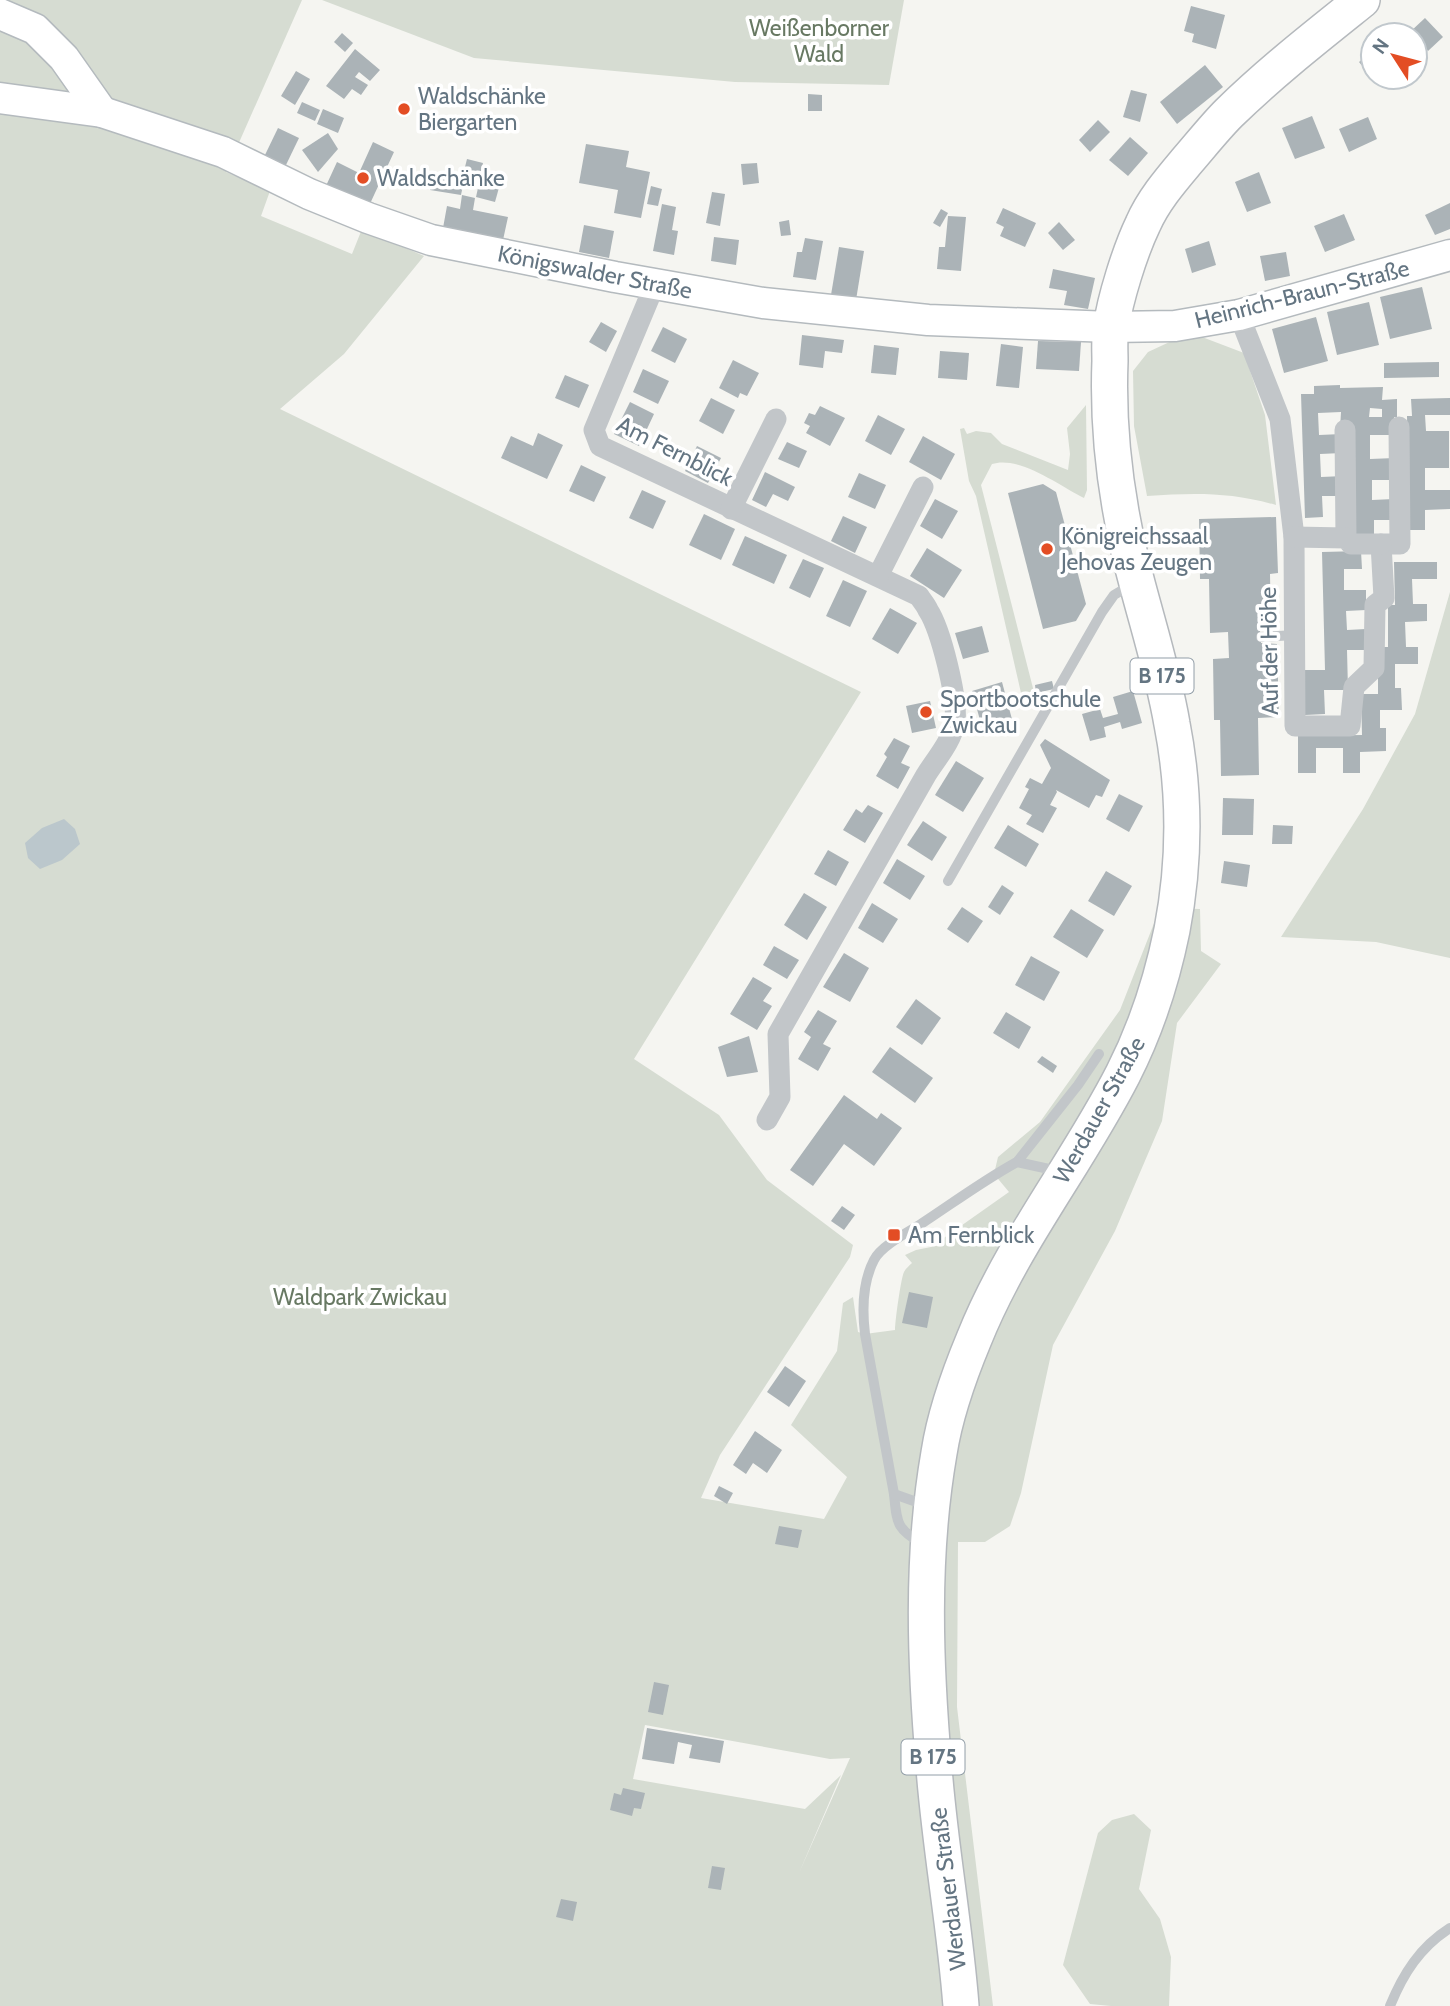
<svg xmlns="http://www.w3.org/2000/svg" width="1450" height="2006" viewBox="0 0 1450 2006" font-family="Cabin,sans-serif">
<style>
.green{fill:#d6dcd2;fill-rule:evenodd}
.water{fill:#bbc7cc}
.building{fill:#abb3b7;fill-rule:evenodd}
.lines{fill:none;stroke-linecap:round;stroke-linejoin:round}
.secondary-casing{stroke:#b4babe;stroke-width:33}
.primary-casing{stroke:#b5b9bd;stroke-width:38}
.lane{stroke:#c2c6c9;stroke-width:10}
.street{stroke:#c2c6c9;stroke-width:21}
.secondary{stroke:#fff;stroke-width:30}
.primary{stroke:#fff;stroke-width:35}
.poi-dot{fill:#e34d24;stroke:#fff;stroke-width:2.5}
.labels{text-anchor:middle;stroke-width:7;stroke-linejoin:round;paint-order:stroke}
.shield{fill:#fff;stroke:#929ea8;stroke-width:2}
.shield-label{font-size:21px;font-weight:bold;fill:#647582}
.park-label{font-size:23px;fill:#687963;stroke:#fff}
.poi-label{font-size:23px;fill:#647582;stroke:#fff;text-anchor:start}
.street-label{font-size:23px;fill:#647582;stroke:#fff}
</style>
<rect width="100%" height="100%" fill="#f5f5f1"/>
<g class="green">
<path d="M 0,0 L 302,0 L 226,172 L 270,191 L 261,216 L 352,254 L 362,229 L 424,256 L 344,354 L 280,409 L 861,692 L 634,1059 L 719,1115 L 767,1180 L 853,1245 L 850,1257 L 720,1455 L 701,1498 L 824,1519 L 847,1477 L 791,1425 L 837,1351 L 843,1303 L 853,1297 L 858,1332 L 865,1334 L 895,1330 C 895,1321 901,1278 904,1272 C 906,1268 909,1266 912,1263 L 905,1255 L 916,1250 L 931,1247 L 1009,1192 L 994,1174 L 998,1157 L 1040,1122 L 1120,1010 L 1160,908 L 1200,909 L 1201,951 L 1221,964 L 1177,1023 L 1162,1121 L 1115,1231 L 1053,1345 L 1021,1493 L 1010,1526 L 985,1542 L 958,1542 L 957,1707 L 993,2006 L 0,2006 ZM 645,1725 L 830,1759 L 850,1758 L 799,1873 L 841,1775 L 805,1809 L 633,1779 Z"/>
<path d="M 322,0 L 904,0 L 889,85 L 735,82 L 474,58 Z"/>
<path d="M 1202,337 L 1244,353 L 1265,415 L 1276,505 C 1230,492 1194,493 1147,496 L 1134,426 L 1133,371 L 1148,352 L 1176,339 Z"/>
<path d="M 1086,405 L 1087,490 L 1084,498 C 1060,486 1019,455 992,464 L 981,485 L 1034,692 L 1021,693 L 976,496 L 969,481 L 960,429 L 964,428 L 967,434 L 976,431 L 991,433 L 1002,444 L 1068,470 L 1070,454 L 1067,428 Z"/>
<path d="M 1450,592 L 1450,958 L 1376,942 L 1281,937 L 1363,809 L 1415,714 Z"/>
<path d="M 1134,1814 L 1151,1830 L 1139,1889 L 1160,1919 L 1171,1957 L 1169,2006 L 1111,2006 L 1090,2004 L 1063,1965 L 1098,1833 L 1112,1820 Z"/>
</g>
<path class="water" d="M 64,819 L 75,829 L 80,844 L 62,860 L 40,869 L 28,858 L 25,843 L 42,828 Z"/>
<g class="building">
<path d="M 1191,6 L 1225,15 L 1216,49 L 1192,42 L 1194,34 L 1184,31 Z"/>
<path d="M 1425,18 L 1443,37 L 1428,51 L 1410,32 Z"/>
<path d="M 342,33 L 353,43 L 345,52 L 334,42 Z"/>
<path d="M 355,49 L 380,70 L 370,81 L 359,72 L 355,77 L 368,85 L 361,95 L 352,89 L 344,99 L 326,86 Z"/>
<path d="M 1373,51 L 1373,79 L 1359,62 Z"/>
<path d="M 1205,65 L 1223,87 L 1177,124 L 1160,102 Z"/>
<path d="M 296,71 L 310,79 L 295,105 L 281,96 Z"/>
<path d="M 1131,90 L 1147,94 L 1140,122 L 1123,117 Z"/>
<path d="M 808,94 L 822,95 L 822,111 L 808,111 Z"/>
<path d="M 302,102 L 320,110 L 315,121 L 297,113 Z"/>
<path d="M 323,109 L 344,118 L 338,133 L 317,124 Z"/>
<path d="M 1312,116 L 1325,148 L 1295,159 L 1282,128 Z"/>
<path d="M 1368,117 L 1377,139 L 1349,152 L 1339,129 Z"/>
<path d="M 1098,120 L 1110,132 L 1090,152 L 1079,140 Z"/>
<path d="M 278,128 L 299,138 L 285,167 L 264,157 Z"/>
<path d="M 328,133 L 338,149 L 318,172 L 302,150 Z"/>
<path d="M 1130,137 L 1148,153 L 1128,176 L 1109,160 Z"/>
<path d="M 373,142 L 394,152 L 368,208 L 325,188 L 337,162 L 359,173 Z"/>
<path d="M 586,144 L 629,151 L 626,167 L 650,172 L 641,218 L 614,213 L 618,190 L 579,183 Z"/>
<path d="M 467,159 L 483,163 L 480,175 L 464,171 Z"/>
<path d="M 757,163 L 759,183 L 743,185 L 741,164 Z"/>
<path d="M 1259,172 L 1271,203 L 1247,212 L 1235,182 Z"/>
<path d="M 433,174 L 464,180 L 461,195 L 430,190 Z"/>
<path d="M 480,179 L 500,184 L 495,202 L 476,197 Z"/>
<path d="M 651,186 L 662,189 L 658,206 L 647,204 Z"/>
<path d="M 712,192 L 725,194 L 720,226 L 706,223 Z"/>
<path d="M 462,195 L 475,198 L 473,210 L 508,217 L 503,240 L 443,228 L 447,206 L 460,209 Z"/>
<path d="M 1450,203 L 1450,229 L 1435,235 L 1425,215 Z"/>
<path d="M 662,204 L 676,207 L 672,230 L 678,231 L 674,255 L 653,251 Z"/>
<path d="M 1003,208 L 1036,223 L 1025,247 L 1000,236 L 1004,227 L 996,223 Z"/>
<path d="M 941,209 L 948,213 L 940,227 L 933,223 Z"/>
<path d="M 1344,214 L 1355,240 L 1325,252 L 1314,226 Z"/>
<path d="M 948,216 L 966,217 L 961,271 L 937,269 L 939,247 L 945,247 Z"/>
<path d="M 789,220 L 791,235 L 781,236 L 779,222 Z"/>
<path d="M 1059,222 L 1075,240 L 1063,250 L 1048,233 Z"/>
<path d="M 584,225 L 614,231 L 609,258 L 579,252 Z"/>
<path d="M 714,237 L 739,240 L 736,265 L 711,261 Z"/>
<path d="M 805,238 L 823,241 L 816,280 L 793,277 L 797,252 L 802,252 Z"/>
<path d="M 1209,241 L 1216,265 L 1192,273 L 1185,249 Z"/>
<path d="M 839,247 L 864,251 L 856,300 L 831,295 Z"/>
<path d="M 1286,252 L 1290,276 L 1265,281 L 1260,256 Z"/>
<path d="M 1053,269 L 1095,278 L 1088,309 L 1064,305 L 1067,291 L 1049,288 Z"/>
<path d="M 1422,287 L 1432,329 L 1390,339 L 1380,297 Z"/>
<path d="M 1369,302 L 1379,345 L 1337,355 L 1327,312 Z"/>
<path d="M 1316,317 L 1328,361 L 1284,373 L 1272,329 Z"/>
<path d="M 601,322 L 617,331 L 606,352 L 589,342 Z"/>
<path d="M 663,327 L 687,339 L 675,363 L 651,351 Z"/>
<path d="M 802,335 L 844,340 L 842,353 L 825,351 L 823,368 L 799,365 Z"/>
<path d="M 1038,341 L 1081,342 L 1079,371 L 1036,369 Z"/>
<path d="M 1001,344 L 1023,347 L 1019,388 L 996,386 Z"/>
<path d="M 874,345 L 899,348 L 896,375 L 871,373 Z"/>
<path d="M 940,351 L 969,353 L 967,380 L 938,378 Z"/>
<path d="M 733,360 L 759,373 L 747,396 L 740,393 L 738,398 L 719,388 Z"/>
<path d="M 1439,362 L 1439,377 L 1384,378 L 1384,363 Z"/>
<path d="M 643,369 L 669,381 L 658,404 L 633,392 Z"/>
<path d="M 565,375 L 589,385 L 579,408 L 555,398 Z"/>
<path d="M 1340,385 L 1340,388 L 1383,387 L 1382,400 L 1397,399 L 1397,417 L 1394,417 L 1395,435 L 1370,435 L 1370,459 L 1395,458 L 1396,480 L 1372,480 L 1372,500 L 1394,499 L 1394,520 L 1374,520 L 1374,537 L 1354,537 L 1352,430 L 1340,429 L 1341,412 L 1318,413 L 1319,435 L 1342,434 L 1342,453 L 1320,454 L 1321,477 L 1344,476 L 1345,496 L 1322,496 L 1323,517 L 1305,518 L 1301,394 L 1314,394 L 1314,386 ZM 1370,408 L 1382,409 L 1382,417 L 1369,417 Z"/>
<path d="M 711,398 L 735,410 L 723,434 L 699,421 Z"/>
<path d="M 1450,398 L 1450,415 L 1425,415 L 1426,431 L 1449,431 L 1449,468 L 1425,468 L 1425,490 L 1450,490 L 1450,509 L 1425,510 L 1425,530 L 1409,530 L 1407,416 L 1412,416 L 1411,399 Z"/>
<path d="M 630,402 L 654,414 L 639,446 L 614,434 Z"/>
<path d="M 820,406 L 845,418 L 830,446 L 806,433 L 810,426 L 804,423 L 809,413 L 815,415 Z"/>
<path d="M 878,415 L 905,429 L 891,455 L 865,441 Z"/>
<path d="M 538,433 L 563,445 L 547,479 L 501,458 L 511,436 L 533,446 Z"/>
<path d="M 923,436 L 955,454 L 941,480 L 909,462 Z"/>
<path d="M 787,442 L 807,451 L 799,468 L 778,459 Z"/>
<path d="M 697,446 L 721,458 L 708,483 L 685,471 Z"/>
<path d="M 581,465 L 606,477 L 594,502 L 569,491 Z"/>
<path d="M 765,472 L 795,487 L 788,501 L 773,494 L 766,507 L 752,500 Z"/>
<path d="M 859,473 L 886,485 L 875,509 L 848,497 Z"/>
<path d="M 1043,484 L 1056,492 L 1086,604 L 1076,621 L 1043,629 L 1008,493 Z"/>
<path d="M 642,490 L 666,501 L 653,529 L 629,518 Z"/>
<path d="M 935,499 L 958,511 L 942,539 L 920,526 Z"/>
<path d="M 704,514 L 735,529 L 721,560 L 689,545 Z"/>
<path d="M 843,516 L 867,527 L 855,553 L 831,541 Z"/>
<path d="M 1276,517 L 1278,573 L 1270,574 L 1271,630 L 1260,630 L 1261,643 L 1277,644 L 1279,717 L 1258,718 L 1259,775 L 1221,776 L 1220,720 L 1214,720 L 1213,659 L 1229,658 L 1228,632 L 1210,633 L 1209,579 L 1200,579 L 1199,519 Z"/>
<path d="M 745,536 L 787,555 L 774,584 L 732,565 Z"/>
<path d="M 927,548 L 962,570 L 944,598 L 910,576 Z"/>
<path d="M 1361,551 L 1362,569 L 1344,569 L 1344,590 L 1366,590 L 1366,610 L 1346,611 L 1347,630 L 1366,629 L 1367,650 L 1347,650 L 1348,690 L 1324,690 L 1325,714 L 1305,715 L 1304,670 L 1325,670 L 1322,552 Z"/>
<path d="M 803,559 L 824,568 L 810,598 L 789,588 Z"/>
<path d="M 1394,562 L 1437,562 L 1437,579 L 1412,579 L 1413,604 L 1427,604 L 1427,621 L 1405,622 L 1406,647 L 1418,647 L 1418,664 L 1395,664 L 1395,688 L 1401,688 L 1402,710 L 1380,710 L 1380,728 L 1386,728 L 1386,751 L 1360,752 L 1360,773 L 1343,773 L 1343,748 L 1316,748 L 1316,773 L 1298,773 L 1298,736 L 1362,735 L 1361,694 L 1378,694 L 1378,647 L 1388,647 L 1388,605 L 1395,605 Z"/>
<path d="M 843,580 L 867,591 L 850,627 L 826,616 Z"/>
<path d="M 890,608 L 917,623 L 898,654 L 872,639 Z"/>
<path d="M 982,626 L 989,652 L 963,659 L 955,633 Z"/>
<path d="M 1052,681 L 1054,689 L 1036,693 L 1035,685 Z"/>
<path d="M 1002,682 L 1013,723 L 983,731 L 972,691 Z"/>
<path d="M 1133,691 L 1142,723 L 1122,729 L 1120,722 L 1104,727 L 1106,737 L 1090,741 L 1082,714 L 1100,709 L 1103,718 L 1118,714 L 1113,697 Z"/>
<path d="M 930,701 L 936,728 L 912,733 L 906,706 Z"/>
<path d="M 894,738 L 910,746 L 901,763 L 910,767 L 898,789 L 876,776 L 887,757 L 884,754 Z"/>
<path d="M 1045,739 L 1110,780 L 1102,797 L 1096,795 L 1089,808 L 1056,790 L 1057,792 L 1050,805 L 1057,808 L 1043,833 L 1026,824 L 1032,815 L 1019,808 L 1029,789 L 1025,787 L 1030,778 L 1042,784 L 1051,768 L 1040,745 Z"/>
<path d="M 956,761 L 984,778 L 963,812 L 935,795 Z"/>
<path d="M 1119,794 L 1143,806 L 1129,832 L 1106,819 Z"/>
<path d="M 1223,798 L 1254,799 L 1253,835 L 1222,835 Z"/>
<path d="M 868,805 L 883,813 L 865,843 L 843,830 L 856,809 L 862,813 Z"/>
<path d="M 923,821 L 947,837 L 932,861 L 907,845 Z"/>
<path d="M 1008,825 L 1039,844 L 1026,867 L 994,848 Z"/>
<path d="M 1273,825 L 1293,826 L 1292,844 L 1272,844 Z"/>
<path d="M 828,850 L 849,862 L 836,886 L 814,874 Z"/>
<path d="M 897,859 L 925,876 L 910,900 L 883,883 Z"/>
<path d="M 1224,861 L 1250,865 L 1247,887 L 1221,883 Z"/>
<path d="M 1106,871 L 1132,886 L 1114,916 L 1088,901 Z"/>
<path d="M 1002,885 L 1014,893 L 1000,915 L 988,907 Z"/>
<path d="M 804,893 L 827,907 L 807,940 L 784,925 Z"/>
<path d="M 872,903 L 898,919 L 883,943 L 858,928 Z"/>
<path d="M 962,907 L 983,921 L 968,943 L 947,929 Z"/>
<path d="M 1071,909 L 1104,930 L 1087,958 L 1053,937 Z"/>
<path d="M 774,946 L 799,960 L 787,979 L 763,965 Z"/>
<path d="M 844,953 L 869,968 L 850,1002 L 823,987 Z"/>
<path d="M 1031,956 L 1060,972 L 1044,1001 L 1015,985 Z"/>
<path d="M 753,977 L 772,988 L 763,1001 L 772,1006 L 757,1030 L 730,1014 Z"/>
<path d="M 916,999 L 941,1018 L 922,1045 L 896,1027 Z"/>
<path d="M 818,1010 L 837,1021 L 823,1044 L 831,1048 L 818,1071 L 798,1059 L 811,1037 L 804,1032 Z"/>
<path d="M 1006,1012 L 1031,1027 L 1019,1049 L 993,1033 Z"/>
<path d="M 749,1036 L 758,1072 L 727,1077 L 718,1047 Z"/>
<path d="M 890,1047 L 933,1078 L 915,1103 L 872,1072 Z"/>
<path d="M 1042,1056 L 1057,1066 L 1053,1073 L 1037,1062 Z"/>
<path d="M 844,1095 L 877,1119 L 881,1113 L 902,1128 L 874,1166 L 844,1144 L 813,1186 L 790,1170 Z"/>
<path d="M 842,1206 L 855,1215 L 844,1230 L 831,1221 Z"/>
<path d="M 909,1292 L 933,1297 L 927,1328 L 902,1323 Z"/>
<path d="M 785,1366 L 806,1381 L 789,1407 L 767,1392 Z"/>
<path d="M 755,1431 L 782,1450 L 767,1473 L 753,1463 L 746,1474 L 733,1465 Z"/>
<path d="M 719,1486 L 733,1493 L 727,1504 L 714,1496 Z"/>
<path d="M 779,1526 L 802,1530 L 798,1548 L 775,1544 Z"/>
<path d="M 654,1682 L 669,1685 L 663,1715 L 648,1712 Z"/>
<path d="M 647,1728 L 724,1741 L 720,1763 L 689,1758 L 692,1745 L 678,1742 L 674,1764 L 642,1759 Z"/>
<path d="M 623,1788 L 645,1793 L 641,1809 L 634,1808 L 632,1816 L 610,1810 L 614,1793 L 621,1795 Z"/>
<path d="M 712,1866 L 725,1868 L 721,1890 L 708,1888 Z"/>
<path d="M 561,1899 L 577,1902 L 573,1921 L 556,1917 Z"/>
</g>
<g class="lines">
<g class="secondary-casing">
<g id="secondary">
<path d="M 0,14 L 35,29 L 64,58 L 102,112"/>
<path d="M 0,98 L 102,112 L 223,152 L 309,194 L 368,218 L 431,240 L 615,277 L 763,303 L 928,320 L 1111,327 L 1175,326 L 1239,315 L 1450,255"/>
</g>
</g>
<g class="primary-casing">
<path id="primary" d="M 961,2006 C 955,1926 940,1848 934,1768 C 925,1664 921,1557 939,1453 C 945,1414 959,1375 974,1339 C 1012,1244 1077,1164 1123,1074 C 1146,1029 1162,979 1172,930 C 1185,862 1185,791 1172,724 C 1164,677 1150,632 1138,587 C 1118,514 1107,436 1110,361 C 1110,350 1109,339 1111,328 C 1115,299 1130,251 1143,224 C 1153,201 1170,181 1186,162 C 1200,146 1214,128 1229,113 C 1271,72 1317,36 1362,0"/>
</g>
<g class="lane">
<path d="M 1261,637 L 1295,635"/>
<path d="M 948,881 L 1102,612 L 1114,595 L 1131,585"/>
<path d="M 1017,1162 L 1078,1085 L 1099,1054"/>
<path d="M 894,1494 C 897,1523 896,1529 923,1544"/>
<path d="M 925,1505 L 894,1494 L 865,1334 C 862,1309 862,1283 874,1260 C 881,1246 908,1232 921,1224 C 953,1203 984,1180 1017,1162 L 1058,1171"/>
<path d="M 1390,2006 C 1403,1974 1420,1947 1450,1928"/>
</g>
<g class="street">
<path d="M 655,284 L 594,430 L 600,446 L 919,596 C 922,601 926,605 928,610 C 941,630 958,699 955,722 C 952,741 936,759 926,775 L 778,1034 L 780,1097 L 767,1120"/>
<path d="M 1239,315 L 1280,419 L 1294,537 L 1295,726 L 1350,726 L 1354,687 L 1374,668 L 1375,605 L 1384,598 L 1381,544 L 1400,544 L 1399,427"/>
<path d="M 1345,430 L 1346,538"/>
<path d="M 731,509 L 776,419"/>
<path d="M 1294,537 L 1346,538 L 1351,544 L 1381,544"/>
<path d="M 878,576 L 923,487"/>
</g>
<use href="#secondary" class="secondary"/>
<use href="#primary" class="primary"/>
</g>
<g class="poi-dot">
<circle cx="404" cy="109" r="7"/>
<circle cx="363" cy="178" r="7"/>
<circle cx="1047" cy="549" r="7"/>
<circle cx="926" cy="712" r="7"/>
<rect x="887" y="1228" width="14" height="14" rx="3.5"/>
</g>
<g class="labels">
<g class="shield">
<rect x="1130.5" y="658.5" width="63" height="35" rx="5"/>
<rect x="901.5" y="1739.5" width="63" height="35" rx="5"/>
</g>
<g class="shield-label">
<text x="1162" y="683">B 175</text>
<text x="933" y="1764">B 175</text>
</g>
<g class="park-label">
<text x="819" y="36">Weißenborner<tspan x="819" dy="26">Wald</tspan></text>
<text x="360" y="1305">Waldpark Zwickau</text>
</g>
<g class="poi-label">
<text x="418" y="104">Waldschänke<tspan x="418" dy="26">Biergarten</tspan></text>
<text x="377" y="186">Waldschänke</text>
<text x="1061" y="544">Königreichssaal<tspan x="1061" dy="26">Jehovas Zeugen</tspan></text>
<text x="940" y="707">Sportbootschule<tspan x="940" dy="26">Zwickau</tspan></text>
<text x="908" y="1243">Am Fernblick</text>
</g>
<g class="street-label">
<text transform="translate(595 272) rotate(11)" y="8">Königswalder Straße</text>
<text transform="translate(1302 294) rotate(-14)" y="8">Heinrich-Braun-Straße</text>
<text transform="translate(675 451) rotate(27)" y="8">Am Fernblick</text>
<text transform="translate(1269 651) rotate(-91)" y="8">Auf der Höhe</text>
<text transform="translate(1099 1110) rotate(-61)" y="8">Werdauer Straße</text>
<text transform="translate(948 1889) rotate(-97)" y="8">Werdauer Straße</text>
</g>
</g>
<g transform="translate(1394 56) rotate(306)"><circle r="33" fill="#ffffff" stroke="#c1c8cd" stroke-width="2"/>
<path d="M0-5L12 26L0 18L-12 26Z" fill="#e34d24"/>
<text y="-10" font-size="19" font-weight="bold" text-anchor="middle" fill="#647582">N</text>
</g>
</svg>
